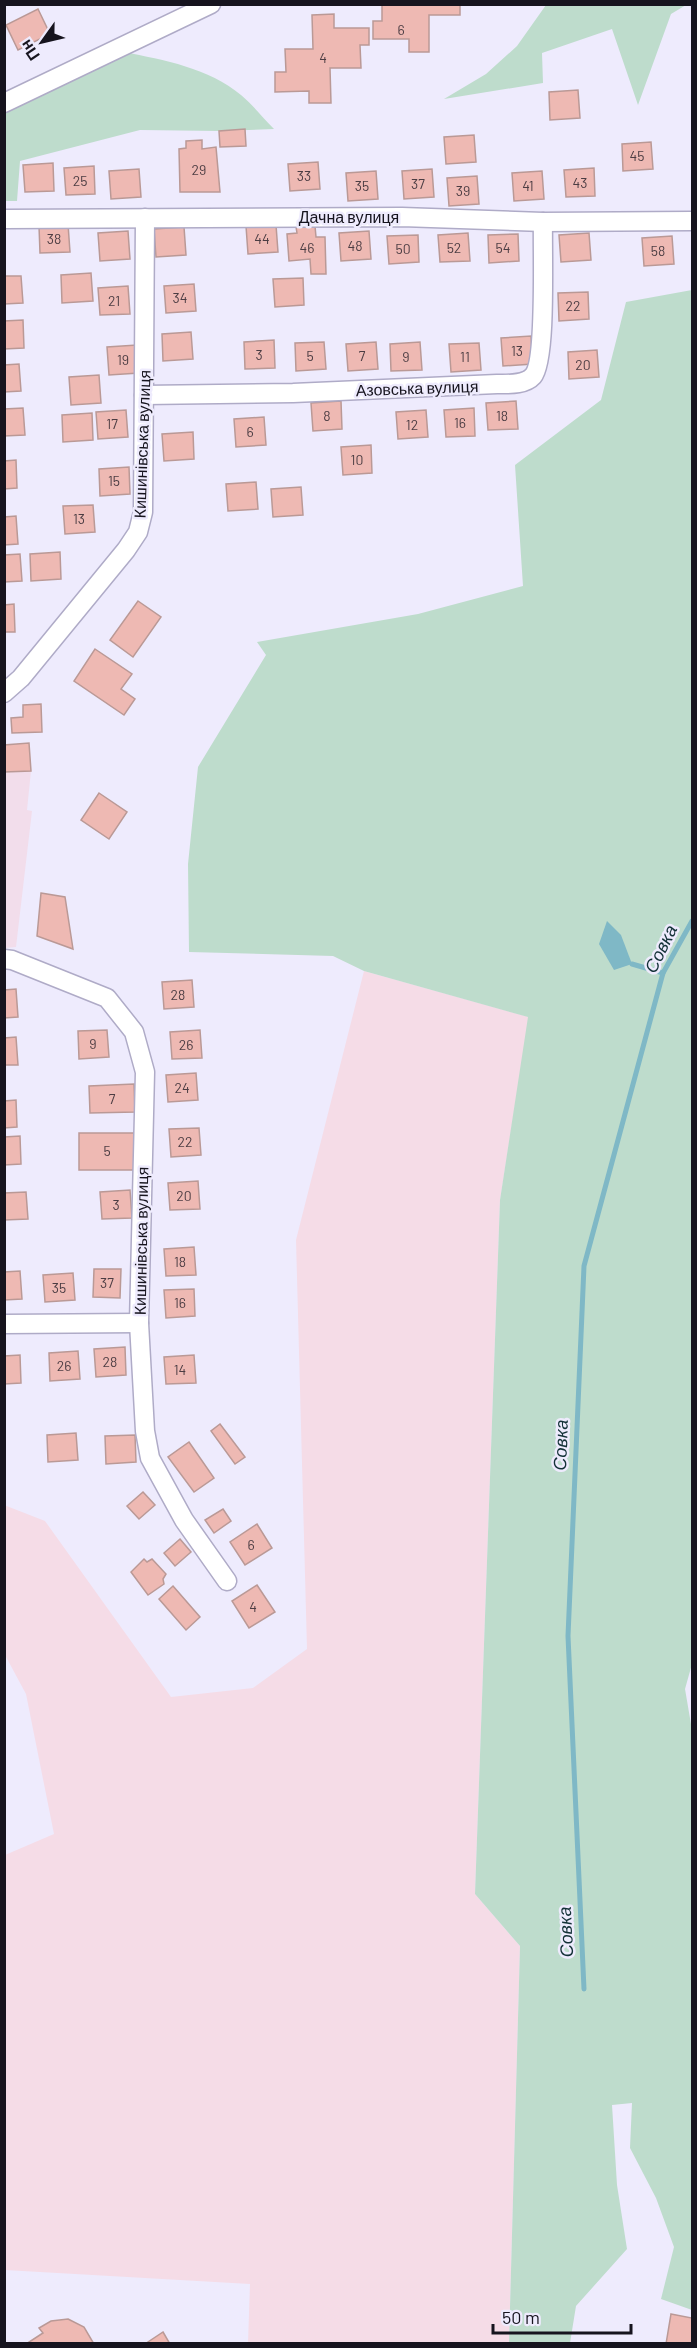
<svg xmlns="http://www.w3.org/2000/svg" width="697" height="2348" viewBox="0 0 697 2348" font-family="Barlow,sans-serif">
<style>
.commercial{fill:#f2ddeb}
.industrial{fill:#f5dce7}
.green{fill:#bedccc}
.water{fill:#7fb8c6}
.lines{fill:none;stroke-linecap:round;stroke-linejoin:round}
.stream{stroke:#7fb8c6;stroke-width:5}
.building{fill:#eeb9b3;stroke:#ba9996;stroke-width:1.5}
.street-casing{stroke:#afabc7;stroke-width:21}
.street{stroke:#fff;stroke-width:18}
.labels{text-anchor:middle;stroke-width:5;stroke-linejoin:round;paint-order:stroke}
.number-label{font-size:14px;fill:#4c3d43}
.street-label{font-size:16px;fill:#16141e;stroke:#eeebfd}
.water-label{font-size:18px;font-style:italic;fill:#133137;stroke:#eeebfd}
</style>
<rect width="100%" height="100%" fill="#eeebfd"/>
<path class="commercial" d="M 29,743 L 31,771 L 27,810 L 32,811 L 16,947 L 5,948 L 5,745 Z"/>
<path class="industrial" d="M 364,971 L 529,1017 L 500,1200 L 475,1894 L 520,1946 L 509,2343 L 248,2343 L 250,2284 L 5,2270 L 5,1855 L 54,1834 L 26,1694 L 5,1655 L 4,1505 L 45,1521 L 171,1697 L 253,1688 L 307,1649 L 296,1240 Z"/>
<g class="green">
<path d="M 546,5 L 546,4 L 686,5 L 671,14 L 638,105 L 612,29 L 542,53 L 543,83 L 444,99 L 486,74 L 517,46 Z"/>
<path d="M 124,52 C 164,60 209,68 241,95 C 253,105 263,118 274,129 L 219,131 L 140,130 L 20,161 L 17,201 L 5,201 L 5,109 Z"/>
<path d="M 692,290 L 692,1664 L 685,1689 L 692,1730 L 692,2310 L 661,2299 L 674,2247 L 656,2198 L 630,2148 L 632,2103 L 612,2105 L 617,2185 L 627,2249 L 576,2306 L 570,2343 L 509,2343 L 520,1946 L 475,1894 L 500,1200 L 528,1017 L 364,971 L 333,956 L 189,952 L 188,864 L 198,767 L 266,655 L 257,642 L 418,614 L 523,586 L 515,465 L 601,400 L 626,302 Z"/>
</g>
<path class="water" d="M 607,921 L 621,935 L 632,964 L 614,970 L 599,944 Z"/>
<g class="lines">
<g class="stream">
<path d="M 632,964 L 663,973"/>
<path d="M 584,1989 L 568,1636 L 584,1266 L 663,973 L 692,921"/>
</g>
</g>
<g class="building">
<path d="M 382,4 L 460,4 L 460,15 L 429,15 L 429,52 L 409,52 L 409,39 L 373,39 L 373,21 L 382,21 Z"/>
<path d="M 38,9 L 50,34 L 18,50 L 6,25 Z"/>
<path d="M 334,14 L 334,28 L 369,28 L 369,45 L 360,45 L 361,68 L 330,68 L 331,103 L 309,103 L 309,91 L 275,92 L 275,72 L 286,72 L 285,49 L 313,49 L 312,15 Z"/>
<path d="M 578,90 L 580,118 L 550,120 L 549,92 Z"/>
<path d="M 245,129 L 246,146 L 220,147 L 219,131 Z"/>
<path d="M 474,135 L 476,162 L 446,164 L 444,137 Z"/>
<path d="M 202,140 L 202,149 L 216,147 L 220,192 L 180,192 L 179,149 L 186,148 L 186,141 Z"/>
<path d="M 651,142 L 653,169 L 623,171 L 622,144 Z"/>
<path d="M 318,162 L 320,189 L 290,191 L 288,164 Z"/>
<path d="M 53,163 L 54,191 L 25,192 L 23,165 Z"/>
<path d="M 94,166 L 95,194 L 66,195 L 64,168 Z"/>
<path d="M 594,168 L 595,196 L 566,197 L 564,170 Z"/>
<path d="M 139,169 L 141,197 L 111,199 L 109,171 Z"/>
<path d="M 432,169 L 434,197 L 404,199 L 402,171 Z"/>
<path d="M 376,171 L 378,199 L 348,201 L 346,173 Z"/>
<path d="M 542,171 L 544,199 L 514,201 L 512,173 Z"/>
<path d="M 477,176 L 479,204 L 449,206 L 447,178 Z"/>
<path d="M 68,224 L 70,252 L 40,253 L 39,226 Z"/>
<path d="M 276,225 L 278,252 L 248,254 L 246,226 Z"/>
<path d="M 315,226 L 316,237 L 325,237 L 326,274 L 311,274 L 310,259 L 289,261 L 287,234 L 297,233 L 296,227 Z"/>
<path d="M 184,227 L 186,255 L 156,257 L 154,229 Z"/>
<path d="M 128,231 L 130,259 L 100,261 L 98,233 Z"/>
<path d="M 369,231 L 371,259 L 341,261 L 339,233 Z"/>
<path d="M 468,233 L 470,261 L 440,262 L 438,235 Z"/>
<path d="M 589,233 L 591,260 L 561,262 L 559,235 Z"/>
<path d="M 518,234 L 519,261 L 489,263 L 488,235 Z"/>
<path d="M 418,235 L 419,262 L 389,264 L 387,236 Z"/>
<path d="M 672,236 L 674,264 L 644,266 L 642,238 Z"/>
<path d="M 91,273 L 93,301 L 62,303 L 61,275 Z"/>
<path d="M 4,276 L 21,276 L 23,303 L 4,304 Z"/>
<path d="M 303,278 L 304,305 L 275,307 L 273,279 Z"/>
<path d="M 194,284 L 196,311 L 166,313 L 164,286 Z"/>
<path d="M 128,286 L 130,314 L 100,315 L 98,288 Z"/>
<path d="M 588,292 L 589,319 L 559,321 L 558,293 Z"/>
<path d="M 23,320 L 24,348 L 4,349 L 4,321 Z"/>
<path d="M 191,332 L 193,359 L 163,361 L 162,334 Z"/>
<path d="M 531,336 L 533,364 L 503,366 L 501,338 Z"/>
<path d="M 274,340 L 275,368 L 245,369 L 244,342 Z"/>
<path d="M 324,342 L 326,369 L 296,371 L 295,343 Z"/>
<path d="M 376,342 L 378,369 L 348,371 L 346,344 Z"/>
<path d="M 420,342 L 422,370 L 391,371 L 390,344 Z"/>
<path d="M 479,343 L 481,370 L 451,372 L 449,344 Z"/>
<path d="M 137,345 L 139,373 L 109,375 L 107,347 Z"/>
<path d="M 597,350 L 599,377 L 569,379 L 568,352 Z"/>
<path d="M 19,364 L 21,391 L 4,392 L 4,365 Z"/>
<path d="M 99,375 L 101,403 L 71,405 L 69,377 Z"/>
<path d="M 341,401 L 342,429 L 313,431 L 311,403 Z"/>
<path d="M 516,401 L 518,429 L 488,430 L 486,403 Z"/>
<path d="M 23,408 L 25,435 L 4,436 L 4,409 Z"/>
<path d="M 474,408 L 475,436 L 446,437 L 444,410 Z"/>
<path d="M 126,410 L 128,437 L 98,439 L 96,412 Z"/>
<path d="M 426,410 L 428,437 L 398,439 L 396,412 Z"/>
<path d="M 92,413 L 93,440 L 63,442 L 62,415 Z"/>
<path d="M 264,417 L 266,445 L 236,447 L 234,419 Z"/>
<path d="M 193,432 L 194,459 L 164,461 L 162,434 Z"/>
<path d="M 371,445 L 372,473 L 343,475 L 341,447 Z"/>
<path d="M 16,460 L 17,488 L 4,489 L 4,461 Z"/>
<path d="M 129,467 L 130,494 L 100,496 L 99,469 Z"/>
<path d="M 256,482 L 258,509 L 228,511 L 226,484 Z"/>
<path d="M 301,487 L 303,515 L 273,517 L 271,489 Z"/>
<path d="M 93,505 L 95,532 L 65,534 L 63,506 Z"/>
<path d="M 16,516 L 18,544 L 4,545 L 4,517 Z"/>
<path d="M 60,552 L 61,579 L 31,581 L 30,554 Z"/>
<path d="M 20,554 L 22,581 L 4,582 L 4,555 Z"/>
<path d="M 138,601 L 161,617 L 133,657 L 110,640 Z"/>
<path d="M 14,604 L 15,632 L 4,632 L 4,605 Z"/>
<path d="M 95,649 L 132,674 L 121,689 L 135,699 L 124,715 L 74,681 Z"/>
<path d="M 41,704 L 42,732 L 12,733 L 11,718 L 23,717 L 23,705 Z"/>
<path d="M 29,743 L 31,771 L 4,772 L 4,745 Z"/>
<path d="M 99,793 L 127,812 L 109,839 L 81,820 Z"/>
<path d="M 41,893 L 65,897 L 73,949 L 37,936 Z"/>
<path d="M 192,980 L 194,1007 L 164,1009 L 162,982 Z"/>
<path d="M 16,989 L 18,1017 L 4,1018 L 4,990 Z"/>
<path d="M 107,1030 L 109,1057 L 79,1059 L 78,1031 Z"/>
<path d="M 200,1030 L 202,1058 L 172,1059 L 170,1032 Z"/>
<path d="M 16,1037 L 18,1065 L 4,1065 L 4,1038 Z"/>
<path d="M 196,1073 L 198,1100 L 168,1102 L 166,1075 Z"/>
<path d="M 134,1084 L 135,1112 L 90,1113 L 89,1086 Z"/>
<path d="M 16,1100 L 17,1127 L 4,1128 L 4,1101 Z"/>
<path d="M 199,1128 L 201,1155 L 171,1157 L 169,1129 Z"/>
<path d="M 79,1133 L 134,1133 L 135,1170 L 79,1170 Z"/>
<path d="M 20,1136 L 21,1164 L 4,1165 L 4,1137 Z"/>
<path d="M 198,1181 L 200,1209 L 170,1210 L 168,1183 Z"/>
<path d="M 130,1190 L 132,1218 L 102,1219 L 100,1192 Z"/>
<path d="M 26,1192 L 28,1219 L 4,1220 L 4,1193 Z"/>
<path d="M 194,1247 L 196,1275 L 166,1276 L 164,1249 Z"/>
<path d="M 94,1269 L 121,1269 L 120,1298 L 93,1297 Z"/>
<path d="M 20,1271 L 22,1299 L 4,1300 L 4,1272 Z"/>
<path d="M 73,1273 L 75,1300 L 45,1302 L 43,1275 Z"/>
<path d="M 194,1289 L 195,1316 L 166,1318 L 164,1290 Z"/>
<path d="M 125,1347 L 126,1375 L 96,1377 L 94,1349 Z"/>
<path d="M 78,1351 L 80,1379 L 50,1381 L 49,1353 Z"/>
<path d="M 20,1355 L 21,1383 L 4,1384 L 4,1356 Z"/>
<path d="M 194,1355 L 196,1383 L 166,1384 L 164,1357 Z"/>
<path d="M 220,1424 L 245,1457 L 235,1464 L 211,1431 Z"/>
<path d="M 76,1433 L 78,1460 L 48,1462 L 47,1435 Z"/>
<path d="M 135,1435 L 136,1462 L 106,1464 L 105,1436 Z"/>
<path d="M 189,1442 L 214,1478 L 194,1492 L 168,1457 Z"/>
<path d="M 143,1492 L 155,1505 L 139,1519 L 127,1506 Z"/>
<path d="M 223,1509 L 231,1521 L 214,1533 L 205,1520 Z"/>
<path d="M 257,1524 L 272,1548 L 245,1565 L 230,1542 Z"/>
<path d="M 180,1539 L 191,1552 L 175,1566 L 164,1553 Z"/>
<path d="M 144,1559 L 147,1562 L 152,1559 L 166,1574 L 163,1579 L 164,1584 L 148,1595 L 131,1572 Z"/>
<path d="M 257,1585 L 275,1612 L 249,1628 L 232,1601 Z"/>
<path d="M 173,1586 L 200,1617 L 186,1630 L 159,1599 Z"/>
<path d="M 671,2314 L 692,2318 L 692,2344 L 666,2344 Z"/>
<path d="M 68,2319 L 84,2327 L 94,2344 L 26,2344 L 43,2333 L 39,2328 L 51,2321 Z"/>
<path d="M 163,2332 L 170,2344 L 145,2344 Z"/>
</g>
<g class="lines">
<g class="street-casing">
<g id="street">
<path d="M 4,103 L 211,4"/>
<path d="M 4,219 L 402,217 L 543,222 L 692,221"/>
<path d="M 144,395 L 293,393 L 497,384 C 509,384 525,385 533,376 C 547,360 542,248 543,222"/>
<path d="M 4,693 L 21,678 L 126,550 L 138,532 L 143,512 L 145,218"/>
<path d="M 4,959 L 12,960 L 107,998 L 134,1032 L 145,1072 L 139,1323 L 145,1431 L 150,1458 L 184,1520 L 227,1581"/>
<path d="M 4,1324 L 139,1323"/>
</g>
</g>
<use href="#street" class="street"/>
</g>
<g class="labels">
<g class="number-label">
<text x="401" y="35">6</text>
<text x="323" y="63">4</text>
<text x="637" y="161">45</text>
<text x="199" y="175">29</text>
<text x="304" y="181">33</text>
<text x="80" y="186">25</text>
<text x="580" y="188">43</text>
<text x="418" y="189">37</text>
<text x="362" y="191">35</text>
<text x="528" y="191">41</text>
<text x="463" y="196">39</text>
<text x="54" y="244">38</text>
<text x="262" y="244">44</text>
<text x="355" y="251">48</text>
<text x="307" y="253">46</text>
<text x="454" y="253">52</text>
<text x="503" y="253">54</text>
<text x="403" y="254">50</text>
<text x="658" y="256">58</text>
<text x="180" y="303">34</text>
<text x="114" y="306">21</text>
<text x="573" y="311">22</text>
<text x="517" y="356">13</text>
<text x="259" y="360">3</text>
<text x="310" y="361">5</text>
<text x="362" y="361">7</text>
<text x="406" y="362">9</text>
<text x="465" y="362">11</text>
<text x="123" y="365">19</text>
<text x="583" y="370">20</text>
<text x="327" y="421">8</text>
<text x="502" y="421">18</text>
<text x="460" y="428">16</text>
<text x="112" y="429">17</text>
<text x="412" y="430">12</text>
<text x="250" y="437">6</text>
<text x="357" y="465">10</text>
<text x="114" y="486">15</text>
<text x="79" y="524">13</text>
<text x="178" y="1000">28</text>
<text x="93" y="1049">9</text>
<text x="186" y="1050">26</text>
<text x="182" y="1093">24</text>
<text x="112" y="1104">7</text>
<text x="185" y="1147">22</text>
<text x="107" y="1156">5</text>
<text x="184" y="1201">20</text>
<text x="116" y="1210">3</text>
<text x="180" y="1267">18</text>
<text x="107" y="1288">37</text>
<text x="59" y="1293">35</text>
<text x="180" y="1308">16</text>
<text x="110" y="1367">28</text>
<text x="64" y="1371">26</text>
<text x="180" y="1375">14</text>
<text x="251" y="1550">6</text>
<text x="253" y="1612">4</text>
</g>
<g class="street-label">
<text x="349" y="223">Дачна вулиця</text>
<text transform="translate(417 388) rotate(-2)" y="6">Азовська вулиця</text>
<text transform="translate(142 444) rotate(-88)" y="6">Кишинівська вулиця</text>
<text transform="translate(141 1241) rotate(-89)" y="6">Кишинівська вулиця</text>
</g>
<g class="water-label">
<text transform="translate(661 949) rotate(-64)" y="6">Совка</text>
<text transform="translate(561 1445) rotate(-88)" y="6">Совка</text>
<text transform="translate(566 1932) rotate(-93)" y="6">Совка</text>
</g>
</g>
<rect width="697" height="2348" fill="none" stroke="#16141e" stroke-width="12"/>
<g transform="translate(42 42) rotate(236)" stroke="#eeebfd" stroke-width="4.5" paint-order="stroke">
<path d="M0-4.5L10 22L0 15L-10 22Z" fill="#16141e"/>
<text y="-9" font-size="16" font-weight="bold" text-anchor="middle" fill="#16141e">Пн</text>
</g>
<path d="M493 2324v9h138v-9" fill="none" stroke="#16141e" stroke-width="3"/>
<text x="502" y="2324" font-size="18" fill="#16141e" stroke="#eeebfd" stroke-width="4.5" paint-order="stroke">50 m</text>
</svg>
